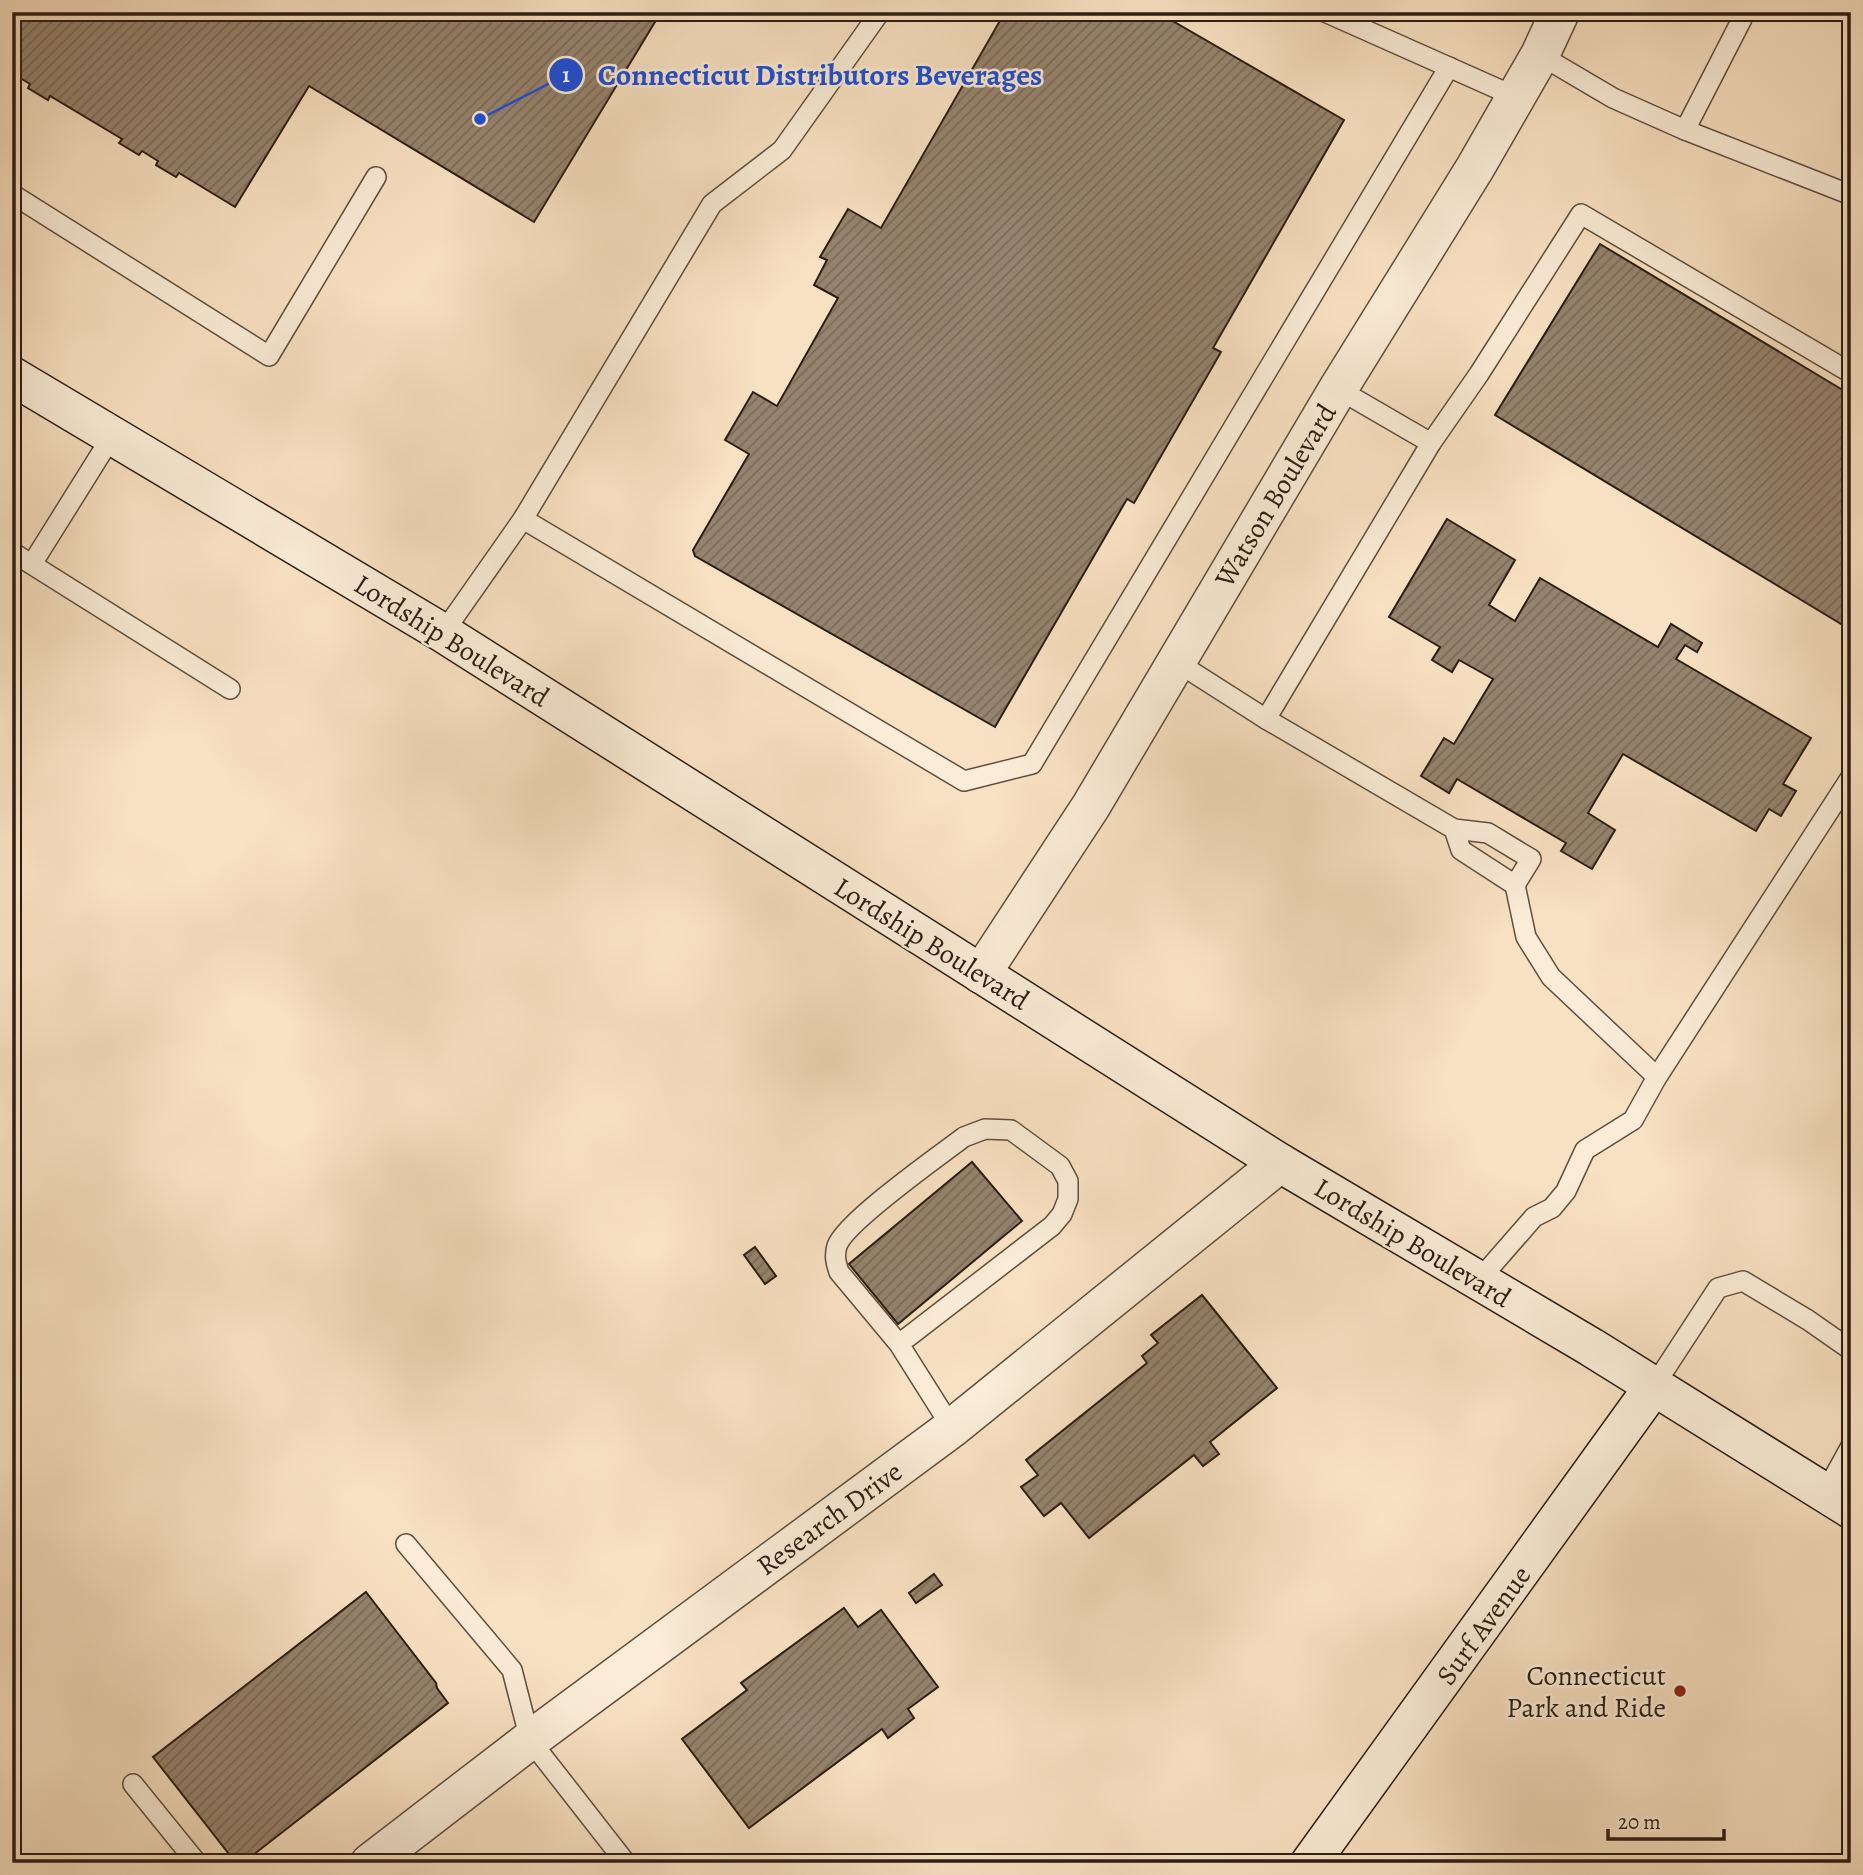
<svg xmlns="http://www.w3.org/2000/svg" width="1863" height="1875" viewBox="0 0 1863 1875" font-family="Alegreya,serif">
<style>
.building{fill:url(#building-hatch);stroke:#2c1d12;stroke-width:2}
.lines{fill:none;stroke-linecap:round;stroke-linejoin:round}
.lane-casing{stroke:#5f4e3e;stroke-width:22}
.street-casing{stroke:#5f4e3e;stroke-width:41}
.secondary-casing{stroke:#2c1d12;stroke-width:41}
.lane{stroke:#faecd7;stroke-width:19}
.street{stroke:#faecd7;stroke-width:38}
.secondary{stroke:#faecd7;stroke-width:38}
.poi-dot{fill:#8f2418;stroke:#faecd7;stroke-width:2.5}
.labels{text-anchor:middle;stroke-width:5;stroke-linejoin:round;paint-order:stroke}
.street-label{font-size:28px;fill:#2c1d12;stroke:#faecd7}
.poi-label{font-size:28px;fill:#2c1d12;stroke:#faecd7;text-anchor:end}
.leader{fill:none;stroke:#1d4ed8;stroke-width:2.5}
.callout-dot{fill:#1d4ed8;stroke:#faecd7;stroke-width:2.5}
.mark-label{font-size:21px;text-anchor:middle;font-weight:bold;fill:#fff}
.callout-label{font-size:30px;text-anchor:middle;font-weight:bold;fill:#1d4ed8;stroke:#faecd7;stroke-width:5;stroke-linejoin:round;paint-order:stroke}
</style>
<defs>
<pattern id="building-hatch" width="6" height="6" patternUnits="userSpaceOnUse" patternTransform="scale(1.75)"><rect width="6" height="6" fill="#96836e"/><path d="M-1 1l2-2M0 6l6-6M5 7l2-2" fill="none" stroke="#7b6b59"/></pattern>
</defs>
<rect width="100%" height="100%" fill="#f8e1c2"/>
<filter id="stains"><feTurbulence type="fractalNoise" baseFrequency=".00286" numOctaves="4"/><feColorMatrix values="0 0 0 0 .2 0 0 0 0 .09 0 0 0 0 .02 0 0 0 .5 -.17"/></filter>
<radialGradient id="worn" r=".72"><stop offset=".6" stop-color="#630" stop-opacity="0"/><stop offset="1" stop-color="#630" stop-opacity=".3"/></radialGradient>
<g class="building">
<path d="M 12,12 L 661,12 L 534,222 L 309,86 L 235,207 L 179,173 L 176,177 L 156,165 L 158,161 L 142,151 L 139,155 L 119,143 L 122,139 L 50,96 L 48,100 L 28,88 L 30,84 L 12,73 Z"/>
<path d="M 1005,12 L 1157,12 L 1344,120 L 1213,348 L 1221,352 L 1134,503 L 1127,499 L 995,727 L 695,556 L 693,550 L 749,454 L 725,440 L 753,392 L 777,406 L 838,298 L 814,285 L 827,260 L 820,257 L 848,209 L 881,228 Z"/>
<path d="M 1600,244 L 1851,395 L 1851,630 L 1495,415 Z"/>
<path d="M 1447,519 L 1515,560 L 1489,605 L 1515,621 L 1540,578 L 1658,647 L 1671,624 L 1702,643 L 1697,652 L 1685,645 L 1676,659 L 1811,738 L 1783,784 L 1796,791 L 1781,816 L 1769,809 L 1756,831 L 1623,754 L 1588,813 L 1615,830 L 1592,869 L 1561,851 L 1566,843 L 1457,779 L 1449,793 L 1421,776 L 1444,738 L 1454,744 L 1493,679 L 1459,660 L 1452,672 L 1432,660 L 1440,647 L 1389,617 Z"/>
<path d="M 972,1162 L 1022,1221 L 898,1324 L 849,1264 Z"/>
<path d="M 755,1247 L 776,1276 L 765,1284 L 744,1255 Z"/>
<path d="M 1202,1295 L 1277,1388 L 1210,1442 L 1219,1454 L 1203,1466 L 1194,1455 L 1089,1538 L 1061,1503 L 1044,1516 L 1021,1487 L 1038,1475 L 1026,1460 L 1147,1363 L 1142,1356 L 1158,1343 L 1151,1335 Z"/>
<path d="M 934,1574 L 942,1585 L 916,1603 L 909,1593 Z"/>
<path d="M 366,1592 L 436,1683 L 437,1688 L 448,1703 L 248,1859 L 229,1854 L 153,1757 Z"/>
<path d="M 844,1608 L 858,1627 L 881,1610 L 938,1687 L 908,1709 L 914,1718 L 888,1738 L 882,1729 L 749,1828 L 682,1739 L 747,1690 L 741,1683 Z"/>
</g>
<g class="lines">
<g class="lane-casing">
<g id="lane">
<path d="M 1325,12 L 1516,97"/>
<path d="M 1540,55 L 1613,98 L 1685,130 L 1851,195"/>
<path d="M 1685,130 L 1742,19"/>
<path d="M 12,194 L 269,356 L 376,177"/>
<path d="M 1338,389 L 1431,443"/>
<path d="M 523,519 L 964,781 L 1032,764 L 1449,67"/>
<path d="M 12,552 L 230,689"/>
<path d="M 32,564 L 112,436"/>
<path d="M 443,633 L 523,519 L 712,204 L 782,150 L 880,12"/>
<path d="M 1175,661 L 1266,719 L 1454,829 L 1488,833 L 1531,859 L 1515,885 L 1461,850 L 1454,829"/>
<path d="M 1266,719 L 1431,443 L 1479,374 L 1581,214 L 1851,373"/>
<path d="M 1515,885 L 1526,937 L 1551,977 L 1657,1077"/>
<path d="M 1479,1280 L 1534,1217 L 1552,1208 L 1566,1191 L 1585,1150 L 1633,1120 L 1657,1077 L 1851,777"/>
<path d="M 899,1344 L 1052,1226 L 1062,1214 L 1068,1199 L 1068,1181 L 1060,1166 L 1011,1130 L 985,1129 L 964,1137 C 939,1156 845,1222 837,1246 C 834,1256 836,1263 839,1272 L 899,1344 L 952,1428"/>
<path d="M 1654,1386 L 1718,1288 L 1743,1281 L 1808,1320 L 1851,1350"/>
<path d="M 1825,1493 L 1851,1446"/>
<path d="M 406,1544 L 512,1670 L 530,1740 L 626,1863"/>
<path d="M 133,1784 L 197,1863"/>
</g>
</g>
<g class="street-casing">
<g id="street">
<path d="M 981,974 L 1091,806 L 1338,389 L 1475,168 L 1540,55 L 1560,12"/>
<path d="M 370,1863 L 530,1740 L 952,1428 L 1280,1163"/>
</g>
</g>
<g class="secondary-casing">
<g id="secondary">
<path d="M 12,376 L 443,633 L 1280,1163 L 1591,1347 L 1851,1509"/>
<path d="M 1310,1863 L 1654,1386"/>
</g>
</g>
<use href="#lane" class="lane"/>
<use href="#street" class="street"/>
<use href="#secondary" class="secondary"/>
</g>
<circle class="poi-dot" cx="1680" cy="1691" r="7"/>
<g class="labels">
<g class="street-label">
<text transform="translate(1275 495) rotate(-59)" y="10">Watson Boulevard</text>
<text transform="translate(452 640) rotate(32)" y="10">Lordship Boulevard</text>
<text transform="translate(932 943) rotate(32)" y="10">Lordship Boulevard</text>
<text transform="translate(1413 1242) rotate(31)" y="10">Lordship Boulevard</text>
<text transform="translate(829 1518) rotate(-36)" y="10">Research Drive</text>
<text transform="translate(1483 1625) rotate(-54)" y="10">Surf Avenue</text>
</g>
<g class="poi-label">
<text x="1666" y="1685">Connecticut<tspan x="1666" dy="32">Park and Ride</tspan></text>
</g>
</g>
<path class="leader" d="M480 119L566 75"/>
<g class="callout-dot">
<circle cx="480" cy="119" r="7"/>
<circle cx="566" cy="75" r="18"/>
</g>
<g class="mark-label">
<text x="566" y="82">1</text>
</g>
<g class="callout-label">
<text x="820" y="85">Connecticut Distributors Beverages</text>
</g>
<rect width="1863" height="1875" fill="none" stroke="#f8e1c2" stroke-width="42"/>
<rect x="14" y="14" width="1835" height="1847" fill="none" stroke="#2c1d12" stroke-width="3.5"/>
<rect x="21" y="21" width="1821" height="1833" fill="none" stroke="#2c1d12" stroke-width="2"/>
<path d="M1608 1829v10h116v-10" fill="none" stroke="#2c1d12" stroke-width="3.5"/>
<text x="1618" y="1829" font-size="21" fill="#2c1d12" stroke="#faecd7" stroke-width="5" paint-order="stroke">20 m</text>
<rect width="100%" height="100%" filter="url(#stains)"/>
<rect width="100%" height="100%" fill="url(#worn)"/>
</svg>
